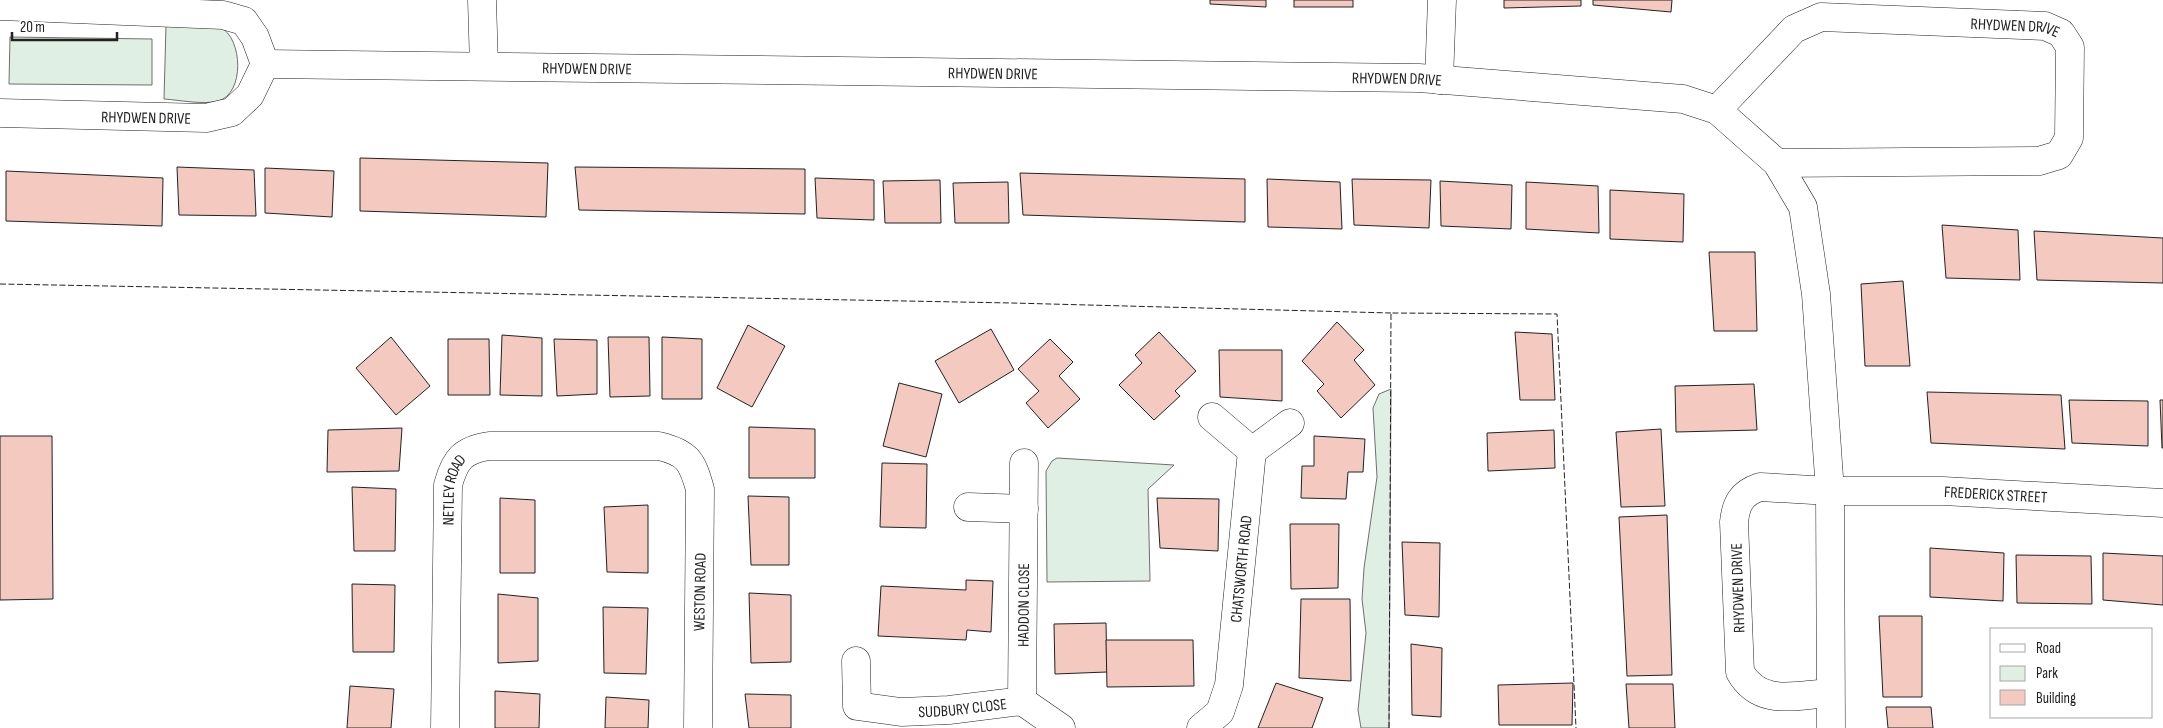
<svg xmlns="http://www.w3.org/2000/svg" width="2163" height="728" viewBox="0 0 2163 728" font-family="'Sofia Sans Condensed',sans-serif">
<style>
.green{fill:#e0efe3;stroke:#6f6f6f}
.building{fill:#f3c9c0;stroke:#222}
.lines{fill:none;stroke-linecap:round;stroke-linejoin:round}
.minor-casing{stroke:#222;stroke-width:29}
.minor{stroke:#fff;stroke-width:28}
.fence{stroke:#222;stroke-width:1;stroke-dasharray:6 2.5;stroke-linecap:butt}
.labels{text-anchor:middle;stroke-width:4;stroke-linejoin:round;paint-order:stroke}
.street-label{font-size:16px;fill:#222;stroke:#fff}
</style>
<rect width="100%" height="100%" fill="#fff"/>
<g class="green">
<path d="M 166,25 C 179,25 210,22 220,27 C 243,38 245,94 218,101 C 202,105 180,100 164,99 Z"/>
<path d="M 10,37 L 152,39 L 152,85 L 9,84 Z"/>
<path d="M 1391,389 L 1389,728 L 1361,728 L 1358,710 L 1366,633 L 1362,599 L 1364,568 L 1377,477 L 1373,408 L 1379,394 Z"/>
<path d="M 1057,458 L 1174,465 L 1148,489 L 1150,581 L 1047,582 L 1046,471 L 1052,461 Z"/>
</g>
<g class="building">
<path d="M 1210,0 L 1266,0 L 1266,7 L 1210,4 Z"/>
<rect x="1294" y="0" width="59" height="7"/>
<path d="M 1504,0 L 1581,0 L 1581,6 L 1504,8 Z"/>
<path d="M 1593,0 L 1672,0 L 1671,12 L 1593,5 Z"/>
<path d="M 360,158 L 548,163 L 546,217 L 360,211 Z"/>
<path d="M 177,167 L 254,170 L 256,216 L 179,215 Z"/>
<path d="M 575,167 L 805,169 L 805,214 L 579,210 Z"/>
<path d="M 265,168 L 334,171 L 332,217 L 265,213 Z"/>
<path d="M 6,171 L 163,178 L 162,226 L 6,221 Z"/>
<path d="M 1020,173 L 1245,179 L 1245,222 L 1023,215 Z"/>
<path d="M 815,178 L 874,180 L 874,220 L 817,218 Z"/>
<path d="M 1267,179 L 1340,182 L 1342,229 L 1268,227 Z"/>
<path d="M 1352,179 L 1431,180 L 1429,228 L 1354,225 Z"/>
<path d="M 940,180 L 941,223 L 885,223 L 883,181 Z"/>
<path d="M 1440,181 L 1512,185 L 1511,229 L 1441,226 Z"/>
<path d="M 1008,182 L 1009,223 L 955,223 L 953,183 Z"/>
<path d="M 1526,182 L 1598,186 L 1599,233 L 1526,229 Z"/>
<path d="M 1610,190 L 1684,194 L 1683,242 L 1610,239 Z"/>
<path d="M 1942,225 L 2018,230 L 2020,280 L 1946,278 Z"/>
<path d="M 2034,231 L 2163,238 L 2163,283 L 2037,280 Z"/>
<path d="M 1709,252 L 1755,252 L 1757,331 L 1714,331 Z"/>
<path d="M 1903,281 L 1910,366 L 1865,366 L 1861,284 Z"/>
<path d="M 1337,322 L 1364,350 L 1354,360 L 1375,385 L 1341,418 L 1317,391 L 1324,384 L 1302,361 Z"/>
<path d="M 748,325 L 785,346 L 752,407 L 717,388 Z"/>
<path d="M 991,329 L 1014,370 L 959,403 L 935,361 Z"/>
<path d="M 1159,332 L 1196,371 L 1175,391 L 1180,396 L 1154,420 L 1119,385 L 1142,363 L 1135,355 Z"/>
<path d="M 1515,332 L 1552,334 L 1555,400 L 1520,400 Z"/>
<path d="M 502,335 L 542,338 L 542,396 L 500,395 Z"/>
<path d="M 391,337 L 430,386 L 396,415 L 356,368 Z"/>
<path d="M 608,337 L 649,337 L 650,396 L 610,397 Z"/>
<path d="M 662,337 L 702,339 L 702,399 L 662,399 Z"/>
<path d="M 448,339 L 489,339 L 490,395 L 448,395 Z"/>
<path d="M 554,339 L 597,340 L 597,394 L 557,396 Z"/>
<path d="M 1050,339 L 1073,362 L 1059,376 L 1080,399 L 1048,428 L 1026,403 L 1039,391 L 1018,369 Z"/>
<path d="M 1219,350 L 1282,350 L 1282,401 L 1220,397 Z"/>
<path d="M 899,383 L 942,394 L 926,457 L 883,446 Z"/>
<path d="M 1754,384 L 1757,430 L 1676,432 L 1675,386 Z"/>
<path d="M 1927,392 L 2061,395 L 2065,449 L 1931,443 Z"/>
<path d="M 2069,400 L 2148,401 L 2148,446 L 2072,443 Z"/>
<path d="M 2160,400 L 2163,400 L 2163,448 L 2162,448 Z"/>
<path d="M 749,427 L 815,429 L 815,478 L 749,478 Z"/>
<path d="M 402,428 L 399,471 L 327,472 L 328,430 Z"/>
<path d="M 1661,429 L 1665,506 L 1621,507 L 1616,432 Z"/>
<path d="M 1554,430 L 1555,468 L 1488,471 L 1487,433 Z"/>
<path d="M 0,436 L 52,436 L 53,599 L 0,600 Z"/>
<path d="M 1314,436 L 1365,439 L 1363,472 L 1348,472 L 1346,499 L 1301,498 L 1302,466 L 1314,466 Z"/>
<path d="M 882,463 L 927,464 L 926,528 L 880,527 Z"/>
<path d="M 352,487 L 396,489 L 395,551 L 354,551 Z"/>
<path d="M 748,496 L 789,497 L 789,565 L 751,565 Z"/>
<path d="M 500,498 L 535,500 L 535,573 L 500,573 Z"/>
<path d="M 1157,498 L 1219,499 L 1218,551 L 1160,548 Z"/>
<path d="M 648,505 L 648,573 L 607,572 L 604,507 Z"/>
<path d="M 1667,515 L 1672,675 L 1627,676 L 1619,517 Z"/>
<path d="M 1290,524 L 1339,524 L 1338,588 L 1291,589 Z"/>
<path d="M 1402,542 L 1440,543 L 1439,617 L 1405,615 Z"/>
<path d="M 1930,548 L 2004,553 L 2003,601 L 1930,597 Z"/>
<path d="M 2103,553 L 2163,556 L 2163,605 L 2103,600 Z"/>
<path d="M 2016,555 L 2091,556 L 2092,604 L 2017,603 Z"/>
<path d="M 966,580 L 993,581 L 991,632 L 967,630 L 966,640 L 878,636 L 881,586 L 966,590 Z"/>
<path d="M 352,584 L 395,585 L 394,652 L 353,652 Z"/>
<path d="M 749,593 L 791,595 L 791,662 L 751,663 Z"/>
<path d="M 498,594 L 538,598 L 538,661 L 498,663 Z"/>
<path d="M 1301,599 L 1350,599 L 1351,681 L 1299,678 Z"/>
<path d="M 603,607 L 648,608 L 646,674 L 604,673 Z"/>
<path d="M 1879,616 L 1922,616 L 1922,697 L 1883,697 Z"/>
<path d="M 1106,623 L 1107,672 L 1055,674 L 1054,624 Z"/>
<path d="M 1106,640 L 1193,640 L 1194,686 L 1107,687 Z"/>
<path d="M 1411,644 L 1442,648 L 1441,717 L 1412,715 Z"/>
<path d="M 1276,683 L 1323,698 L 1312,728 L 1258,728 Z"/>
<path d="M 1573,683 L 1572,725 L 1499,725 L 1498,685 Z"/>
<path d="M 1626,684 L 1673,684 L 1675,728 L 1629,728 Z"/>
<path d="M 350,686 L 394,689 L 391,728 L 347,728 Z"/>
<path d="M 495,691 L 540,694 L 539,728 L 495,728 Z"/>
<path d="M 745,694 L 791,695 L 791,728 L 749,728 Z"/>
<path d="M 606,697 L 649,700 L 648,728 L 605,728 Z"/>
<path d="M 1886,707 L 1931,707 L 1933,728 L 1888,728 Z"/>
</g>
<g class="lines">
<g class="minor-casing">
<g id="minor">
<path d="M 482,0 L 484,66"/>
<path d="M 0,6 L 223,15 L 244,21 L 255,37 L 265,64 L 250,95 L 232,112 L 206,118 L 0,113"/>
<path id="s1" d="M 265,64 L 1419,78 L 1683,99 L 1717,110 L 1777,163 L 1803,207 L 1816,294 L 1830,491 L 1831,728"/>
<path d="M 1439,80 L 1442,0"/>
<path id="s2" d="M 1717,110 L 1794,29 L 1821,17 L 2045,26 L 2061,33 L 2070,47 L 2069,138 L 2059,155 L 2039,161 L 1777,163"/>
<path d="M 1252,451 L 1290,423"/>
<path d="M 968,507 L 1024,509"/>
<path id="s3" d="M 856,661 L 857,706 L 901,712 L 949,710 L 1022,701 L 1061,728"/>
<path id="s4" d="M 1830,693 C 1795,695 1760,707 1740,672 L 1734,522 C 1736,503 1742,493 1760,487 L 1830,491 L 1943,491 L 2163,503"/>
<path id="s5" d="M 1022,701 L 1024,463"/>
<path id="s6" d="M 445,728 L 448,485 C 455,459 463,450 489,446 L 659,446 C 688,453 692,461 700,489 L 698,728"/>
<path id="s7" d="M 1201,728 L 1220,712 L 1229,685 L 1252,451 L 1212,417"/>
</g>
</g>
<use href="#minor" class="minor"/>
<g class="fence">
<path d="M 0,284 L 1012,303 L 1391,313"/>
<path d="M 1389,728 L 1391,313 L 1557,314 L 1576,728"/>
</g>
</g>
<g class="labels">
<g class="street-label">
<text dy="6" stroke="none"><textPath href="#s2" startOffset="336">RHYDWEN DRIVE</textPath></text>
<text dy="6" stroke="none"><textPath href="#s1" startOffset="322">RHYDWEN DRIVE</textPath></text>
<text dy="6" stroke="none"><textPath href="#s1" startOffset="728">RHYDWEN DRIVE</textPath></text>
<text dy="6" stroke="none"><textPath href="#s1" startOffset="1132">RHYDWEN DRIVE</textPath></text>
<text transform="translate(146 117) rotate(1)" y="6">RHYDWEN DRIVE</text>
<text dy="6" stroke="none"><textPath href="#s6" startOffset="239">NETLEY ROAD</textPath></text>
<text dy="6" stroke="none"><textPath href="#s4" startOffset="532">FREDERICK STREET</textPath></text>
<text dy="6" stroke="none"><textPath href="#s7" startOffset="170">CHATSWORTH ROAD</textPath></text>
<text transform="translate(1737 588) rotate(-92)" y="6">RHYDWEN DRIVE</text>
<text transform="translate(699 592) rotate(-89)" y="6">WESTON ROAD</text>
<text dy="6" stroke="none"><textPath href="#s5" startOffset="96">HADDON CLOSE</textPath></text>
<text dy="6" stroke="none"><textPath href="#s3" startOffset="151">SUDBURY CLOSE</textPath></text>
</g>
</g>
<rect x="1990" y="628" width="162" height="90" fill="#ffffff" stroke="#a7a7a7"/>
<rect x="2000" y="644" width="25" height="8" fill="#ffffff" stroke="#a7a7a7"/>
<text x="2036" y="653" font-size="15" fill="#222222">Road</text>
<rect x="2000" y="666" width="25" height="15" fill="#e0efe3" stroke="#a7a7a7"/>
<text x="2036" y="678" font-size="15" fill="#222222">Park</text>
<rect x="2000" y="690" width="25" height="15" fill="#f3c9c0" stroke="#a7a7a7"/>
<text x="2036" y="703" font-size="15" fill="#222222">Building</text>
<path d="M12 32v8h105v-8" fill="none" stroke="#222222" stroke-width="2.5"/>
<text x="20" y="32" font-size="15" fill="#222222" stroke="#ffffff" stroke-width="4" paint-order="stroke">20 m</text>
</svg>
